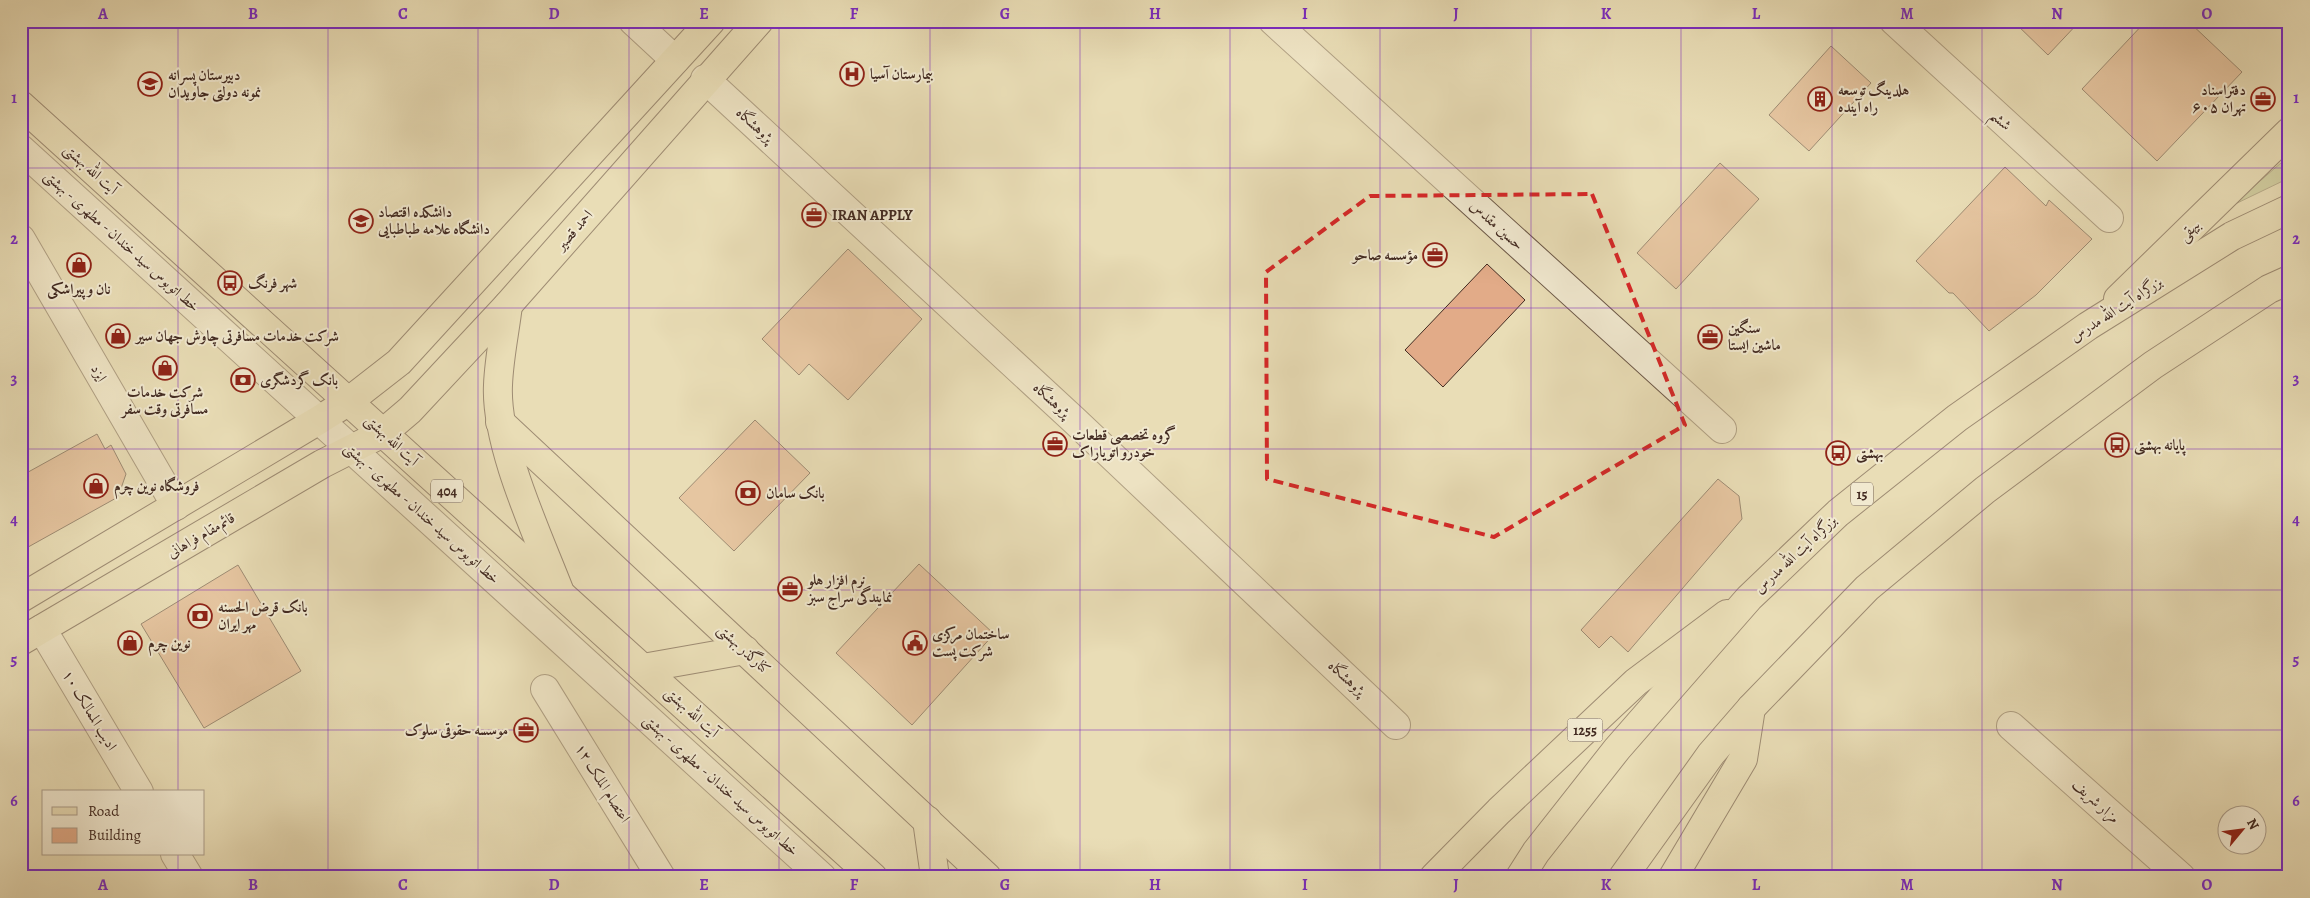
<svg xmlns="http://www.w3.org/2000/svg" width="2310" height="898" viewBox="0 0 2310 898" font-family="Alegreya,Amiri,serif">
<style>
.green{fill:#b8c08d;stroke:#7e7658}
.building{fill:#e2ab88;stroke:#432b22}
.lines{fill:none;stroke-linecap:round;stroke-linejoin:round}
.minor-casing{stroke:#6c5847;stroke-width:30}
.major-casing{stroke:#432b22;stroke-width:30}
.highway-casing{stroke:#432b22;stroke-width:30}
.minor{stroke:#f1e9d0;stroke-width:28}
.major{stroke:#e9ddb6;stroke-width:28}
.highway{stroke:#e9ddb6;stroke-width:28}
.marked{fill:none;stroke:#d62828;stroke-width:4;stroke-dasharray:10 6;stroke-linejoin:round}
.grid{fill:none;stroke:#7b2cbf;stroke-width:1;stroke-opacity:0.55}
.labels{text-anchor:middle;stroke-width:4;stroke-linejoin:round;paint-order:stroke}
.shield{fill:#f1e9d0;stroke:#776456;stroke-width:1}
.shield-label{font-size:14px;font-weight:bold;fill:#432b22}
.poi-label{font-size:15px;font-weight:bold;fill:#432b22;stroke:#f1e9d0;text-anchor:start}
.street-label{font-size:15px;fill:#432b22;stroke:#f1e9d0}
.neatline{fill:none;stroke:#7b2cbf;stroke-width:2}
.grid-label{font-size:16px;text-anchor:middle;font-weight:bold;fill:#7b2cbf}
</style>
<rect width="100%" height="100%" fill="#e9ddb6"/>
<filter id="stains"><feTurbulence type="fractalNoise" baseFrequency=".004" numOctaves="4"/><feColorMatrix values="0 0 0 0 .2 0 0 0 0 .09 0 0 0 0 .02 0 0 0 .5 -.17"/></filter>
<radialGradient id="worn" r=".72"><stop offset=".6" stop-color="#630" stop-opacity="0"/><stop offset="1" stop-color="#630" stop-opacity=".3"/></radialGradient>
<path class="green" d="M 2289,156 L 2289,178 L 2231,206 Z"/>
<g class="building">
<path d="M 2013,21 L 2080,21 L 2048,55 Z"/>
<path d="M 2146,21 L 2188,21 L 2242,72 L 2157,161 L 2082,89 Z"/>
<path d="M 1831,46 L 1871,83 L 1809,151 L 1769,115 Z"/>
<path d="M 1720,163 L 1759,199 L 1676,289 L 1637,253 Z"/>
<path d="M 2005,167 L 2046,206 L 2049,200 L 2092,239 L 2036,295 L 1989,331 L 1953,293 L 1949,293 L 1916,261 Z"/>
<path d="M 848,249 L 922,319 L 848,400 L 809,364 L 799,375 L 762,339 Z"/>
<path d="M 1487,264 L 1525,300 L 1443,387 L 1405,350 Z"/>
<path d="M 755,420 L 810,473 L 734,551 L 679,498 Z"/>
<path d="M 97,434 L 105,449 L 111,445 L 126,474 L 118,497 L 21,551 L 21,476 Z"/>
<path d="M 1718,479 L 1739,496 L 1742,519 L 1628,652 L 1611,636 L 1599,648 L 1581,630 Z"/>
<path d="M 919,564 L 994,634 L 912,725 L 836,653 Z"/>
<path d="M 238,565 L 301,671 L 204,728 L 141,624 Z"/>
</g>
<g class="lines">
<g class="minor-casing">
<g id="minor">
<path d="M 633,21 L 675,60"/>
<path d="M 1273,21 L 1722,429"/>
<path d="M 1894,21 L 2109,218"/>
<path d="M 705,79 L 1075,421 L 1396,725"/>
<path d="M 21,149 L 822,877"/>
<path d="M 21,239 L 176,506"/>
<path d="M 42,629 L 139,792"/>
<path d="M 545,689 L 661,877"/>
<path d="M 2011,726 L 2181,877"/>
<path d="M 175,854 L 189,877"/>
</g>
</g>
<g class="major-casing">
<g id="major">
<path d="M 21,105 L 873,877"/>
<path d="M 2118,299 L 2289,132"/>
<path d="M 508,305 C 505,331 499,358 498,385 C 495,444 537,533 559,590"/>
<path d="M 500,422 L 987,877"/>
<path d="M 21,598 L 319,420 L 349,401 L 399,362 L 711,21"/>
<path d="M 21,641 L 322,464 L 383,433 L 410,410 L 508,305 L 759,21"/>
<path d="M 643,668 L 745,650"/>
<path d="M 927,820 L 935,877"/>
<path d="M 1434,877 L 1499,811 L 1636,682 L 1727,614"/>
<path d="M 1673,877 L 1743,759 L 1751,708"/>
</g>
</g>
<g class="highway-casing">
<g id="highway">
<path d="M 1520,877 L 1536,852 L 1617,749 L 1749,598 L 1838,513 L 1957,418 L 2088,326 L 2232,236 L 2289,209"/>
<path d="M 1623,877 L 1711,754 L 1751,708 L 1867,588 L 1985,490 L 2153,365 L 2269,289 L 2289,280"/>
</g>
</g>
<use href="#minor" class="minor"/>
<use href="#major" class="major"/>
<use href="#highway" class="highway"/>
</g>
<path d="M0 0H2310V898H0ZM 1592,194 L 1685,425 L 1494,537 L 1267,479 L 1266,272 L 1370,196 Z" fill="#e9ddb6" fill-opacity=".55" fill-rule="evenodd"/>
<path class="marked" d="M 1592,194 L 1685,425 L 1494,537 L 1267,479 L 1266,272 L 1370,196 Z"/>
<path class="grid" d="M 178,21 L 178,792M 328,21 L 328,877M 478,21 L 478,877M 629,21 L 629,877M 779,21 L 779,877M 930,21 L 930,877M 1080,21 L 1080,877M 1230,21 L 1230,877M 1380,21 L 1380,877M 1531,21 L 1531,877M 1681,21 L 1681,877M 1832,21 L 1832,877M 1982,21 L 1982,877M 2132,21 L 2132,877M 21,168 L 2289,168M 21,308 L 2289,308M 21,449 L 2289,449M 21,590 L 2289,590M 21,730 L 2289,730M 178,854 L 178,877"/>
<defs>
<g id="hospital-ring" transform="scale(1.25)"><circle r="9.5" fill="#f1e9d0" stroke="#8f2418" stroke-width="1.5"/><path d="M-5-5h3v3.5h4V-5h3V5h-3V1.5h-4V5h-3Z" fill="#8f2418"/></g>
<g id="school-ring" transform="scale(1.25)"><circle r="9.5" fill="#f1e9d0" stroke="#8f2418" stroke-width="1.5"/><path d="M0-5L7-2L0 1L-7-2ZM-4 1L0 2.5L4 1V4Q0 6-4 4Z" fill="#8f2418"/></g>
<g id="building-ring" transform="scale(1.25)"><circle r="9.5" fill="#f1e9d0" stroke="#8f2418" stroke-width="1.5"/><path d="M-4-6H4V6H1V3H-1V6H-4ZM-2.5-4.3h1.7v1.8h-1.7ZM.8-4.3h1.7v1.8H.8ZM-2.5-1h1.7V.8h-1.7ZM.8-1h1.7V.8H.8Z" fill="#8f2418"/></g>
<g id="office-ring" transform="scale(1.25)"><circle r="9.5" fill="#f1e9d0" stroke="#8f2418" stroke-width="1.5"/><path d="M-6-3h4V-5.5h4V-3h4V5H-6ZM-1-4.5V-3h2v-1.5ZM-6 0V1H6V0Z" fill="#8f2418"/></g>
<g id="university-ring" transform="scale(1.25)"><circle r="9.5" fill="#f1e9d0" stroke="#8f2418" stroke-width="1.5"/><path d="M0-5L7-2L0 1L-7-2ZM-4 1L0 2.5L4 1V4Q0 6-4 4Z" fill="#8f2418"/></g>
<g id="shop-ring" transform="scale(1.25)"><circle r="9.5" fill="#f1e9d0" stroke="#8f2418" stroke-width="1.5"/><path d="M-5-2.5h2.3a2.7 3.5 0 0 1 5.4 0H5L5.5 6h-11ZM-1.5-2.5h3a1.5 2.3 0 0 0-3 0Z" fill="#8f2418"/></g>
<g id="bus-ring" transform="scale(1.25)"><circle r="9.5" fill="#f1e9d0" stroke="#8f2418" stroke-width="1.5"/><path d="M-5-6H5V4H4V6H2V4H-2V6H-4V4H-5ZM-3.5-4V0h7V-4ZM-3.5 1.2v1.5H-2V1.2ZM2 1.2v1.5H3.5V1.2Z" fill="#8f2418"/></g>
<g id="bank-ring" transform="scale(1.25)"><circle r="9.5" fill="#f1e9d0" stroke="#8f2418" stroke-width="1.5"/><path d="M-6-4H6V4H-6ZM0-2.3a2.3 2.3 0 1 0 0 4.6a2.3 2.3 0 1 0 0-4.6Z" fill="#8f2418"/></g>
<g id="civic-ring" transform="scale(1.25)"><circle r="9.5" fill="#f1e9d0" stroke="#8f2418" stroke-width="1.5"/><path d="M-.6-6.5H3V-4.5H.6V-3L4-1V1h2V6H-6V1h2V-1L-.6-3ZM-1.2 2.5V6h2.4V2.5Z" fill="#8f2418"/></g>
</defs>
<g fill-rule="evenodd">
<use href="#hospital-ring" x="852" y="74"/>
<use href="#school-ring" x="150" y="84"/>
<use href="#building-ring" x="1820" y="99"/>
<use href="#office-ring" x="2263" y="99"/>
<use href="#office-ring" x="814" y="215"/>
<use href="#university-ring" x="361" y="221"/>
<use href="#office-ring" x="1435" y="255"/>
<use href="#shop-ring" x="79" y="265"/>
<use href="#bus-ring" x="230" y="283"/>
<use href="#shop-ring" x="118" y="336"/>
<use href="#office-ring" x="1710" y="337"/>
<use href="#shop-ring" x="165" y="368"/>
<use href="#bank-ring" x="243" y="380"/>
<use href="#office-ring" x="1055" y="444"/>
<use href="#bus-ring" x="2117" y="445"/>
<use href="#bus-ring" x="1838" y="453"/>
<use href="#shop-ring" x="96" y="486"/>
<use href="#bank-ring" x="748" y="493"/>
<use href="#office-ring" x="790" y="589"/>
<use href="#bank-ring" x="200" y="616"/>
<use href="#shop-ring" x="130" y="643"/>
<use href="#civic-ring" x="915" y="643"/>
<use href="#office-ring" x="526" y="730"/>
</g>
<g class="labels">
<g class="shield">
<rect x="431" y="479.5" width="32" height="23" rx="4"/>
<rect x="1851" y="482.5" width="22" height="23" rx="4"/>
<rect x="1567.5" y="718.5" width="35" height="23" rx="4"/>
</g>
<g class="shield-label">
<text x="447" y="496">404</text>
<text x="1862" y="499">15</text>
<text x="1585" y="735">1255</text>
</g>
<g class="poi-label">
<text x="870" y="79">بیمارستان آسیا</text>
<text x="168" y="80">دبيرستان پسرانه<tspan x="168" dy="17">نمونه دولتی جاويدان</tspan></text>
<text x="1838" y="95">هلدینگ توسعه<tspan x="1838" dy="17">راه آینده</tspan></text>
<text x="2246" y="95" text-anchor="end">دفتراسناد<tspan x="2246" dy="17">۶۰۵ تهران</tspan></text>
<text x="378" y="217">دانشکده اقتصاد<tspan x="378" dy="17">دانشگاه علامه طباطبایی</tspan></text>
<text x="832" y="220">IRAN APPLY</text>
<text x="1418" y="260" text-anchor="end">مؤسسه صاحو</text>
<text x="248" y="288">شهر فرنگ</text>
<text x="79" y="294" text-anchor="middle">نان و پیراشکی</text>
<text x="1728" y="333">سنگین<tspan x="1728" dy="17">ماشین ایستا</tspan></text>
<text x="136" y="341">شرکت خدمات مسافرتی چاوش جهان سیر</text>
<text x="260" y="385">بانک گردشگری</text>
<text x="165" y="397" text-anchor="middle">شرکت خدمات<tspan x="165" dy="17">مسافرتی وقت سفر</tspan></text>
<text x="1072" y="440">گروه تخصصی قطعات<tspan x="1072" dy="17">خودرو اتویاراک</tspan></text>
<text x="2134" y="450">پایانه بهشتی</text>
<text x="1856" y="458">بهشتی</text>
<text x="114" y="491">فروشگاه نوین چرم</text>
<text x="766" y="498">بانک سامان</text>
<text x="808" y="585">نرم افزار هلو<tspan x="808" dy="17">نمایندگی سراج‌ سبز</tspan></text>
<text x="218" y="612">بانک قرض الحسنه<tspan x="218" dy="17">مهر ایران</tspan></text>
<text x="932" y="639">ساختمان مرکزی<tspan x="932" dy="17">شرکت پست</tspan></text>
<text x="148" y="648">نوین چرم</text>
<text x="508" y="735" text-anchor="end">موسسه حقوقی سلوک</text>
</g>
<g class="street-label">
<text transform="translate(2001 120) rotate(42)" y="5">ششم</text>
<text transform="translate(755 125) rotate(43)" y="5">پژوهشگاه</text>
<text transform="translate(91 169) rotate(42)" y="5">آیت الله بهشتی</text>
<text transform="translate(1497 225) rotate(42)" y="5">حسین مقدس</text>
<text transform="translate(574 230) rotate(-49)" y="5">احمد قصیر</text>
<text transform="translate(2189 230) rotate(-46)" y="5">بیهقی</text>
<text transform="translate(122 241) rotate(42)" y="5">خط اتوبوس سید خندان - مطهری - بهشتی</text>
<text transform="translate(2116 309) rotate(-33)" y="5">بزرگراه آیت الله مدرس</text>
<text transform="translate(99 373) rotate(60)" y="5">ایزد</text>
<text transform="translate(1052 400) rotate(43)" y="5">پژوهشگاه</text>
<text transform="translate(392 440) rotate(43)" y="5">آیت الله بهشتی</text>
<text transform="translate(422 513) rotate(42)" y="5">خط اتوبوس سید خندان - مطهری - بهشتی</text>
<text transform="translate(201 535) rotate(-30)" y="5">قائم‌مقام فراهانی</text>
<text transform="translate(1795 554) rotate(-43)" y="5">بزرگراه آیت الله مدرس</text>
<text transform="translate(744 649) rotate(43)" y="5">کنارگذر بهشتی</text>
<text transform="translate(1347 678) rotate(43)" y="5">پژوهشگاه</text>
<text transform="translate(90 710) rotate(59)" y="5">ادیب الممالک ۱۰</text>
<text transform="translate(692 712) rotate(42)" y="5">آیت الله بهشتی</text>
<text transform="translate(603 783) rotate(58)" y="5">اعتصام الملک ۱۲</text>
<text transform="translate(721 785) rotate(42)" y="5">خط اتوبوس سید خندان - مطهری - بهشتی</text>
<text transform="translate(2096 801) rotate(42)" y="5">مزار شریف</text>
</g>
</g>
<rect width="2310" height="898" fill="none" stroke="#e9ddb6" stroke-width="55"/>
<rect x="42" y="790" width="162" height="65" fill="#f1e9d0" stroke="#ab9d8a"/>
<rect x="52" y="807" width="25" height="8" fill="#e9ddb6" stroke="#ab9d8a"/>
<text x="88" y="816" font-size="15" fill="#432b22">Road</text>
<rect x="52" y="828" width="25" height="15" fill="#e2ab88" stroke="#ab9d8a"/>
<text x="88" y="840" font-size="15" fill="#432b22">Building</text>
<g transform="translate(2242 830) rotate(61)"><circle r="24" fill="#f1e9d0" stroke="#ab9d8a"/>
<path d="M0-4L9 19L0 12L-9 19Z" fill="#8f2418"/>
<text y="-8" font-size="14" font-weight="bold" text-anchor="middle" fill="#432b22">N</text>
</g>
<rect x="28" y="28" width="2254" height="842" class="neatline"/>
<g class="grid-label">
<text x="103" y="19">A</text>
<text x="253" y="19">B</text>
<text x="403" y="19">C</text>
<text x="554" y="19">D</text>
<text x="704" y="19">E</text>
<text x="854" y="19">F</text>
<text x="1005" y="19">G</text>
<text x="1155" y="19">H</text>
<text x="1305" y="19">I</text>
<text x="1456" y="19">J</text>
<text x="1606" y="19">K</text>
<text x="1756" y="19">L</text>
<text x="1907" y="19">M</text>
<text x="2057" y="19">N</text>
<text x="2207" y="19">O</text>
<text x="14" y="103">1</text>
<text x="2296" y="103">1</text>
<text x="14" y="244">2</text>
<text x="2296" y="244">2</text>
<text x="14" y="384">3</text>
<text x="2296" y="384">3</text>
<text x="14" y="525">4</text>
<text x="2296" y="525">4</text>
<text x="14" y="665">5</text>
<text x="2296" y="665">5</text>
<text x="14" y="806">6</text>
<text x="2296" y="806">6</text>
<text x="103" y="890">A</text>
<text x="253" y="890">B</text>
<text x="403" y="890">C</text>
<text x="554" y="890">D</text>
<text x="704" y="890">E</text>
<text x="854" y="890">F</text>
<text x="1005" y="890">G</text>
<text x="1155" y="890">H</text>
<text x="1305" y="890">I</text>
<text x="1456" y="890">J</text>
<text x="1606" y="890">K</text>
<text x="1756" y="890">L</text>
<text x="1907" y="890">M</text>
<text x="2057" y="890">N</text>
<text x="2207" y="890">O</text>
</g>
<rect width="100%" height="100%" filter="url(#stains)"/>
<rect width="100%" height="100%" fill="url(#worn)"/>
</svg>
